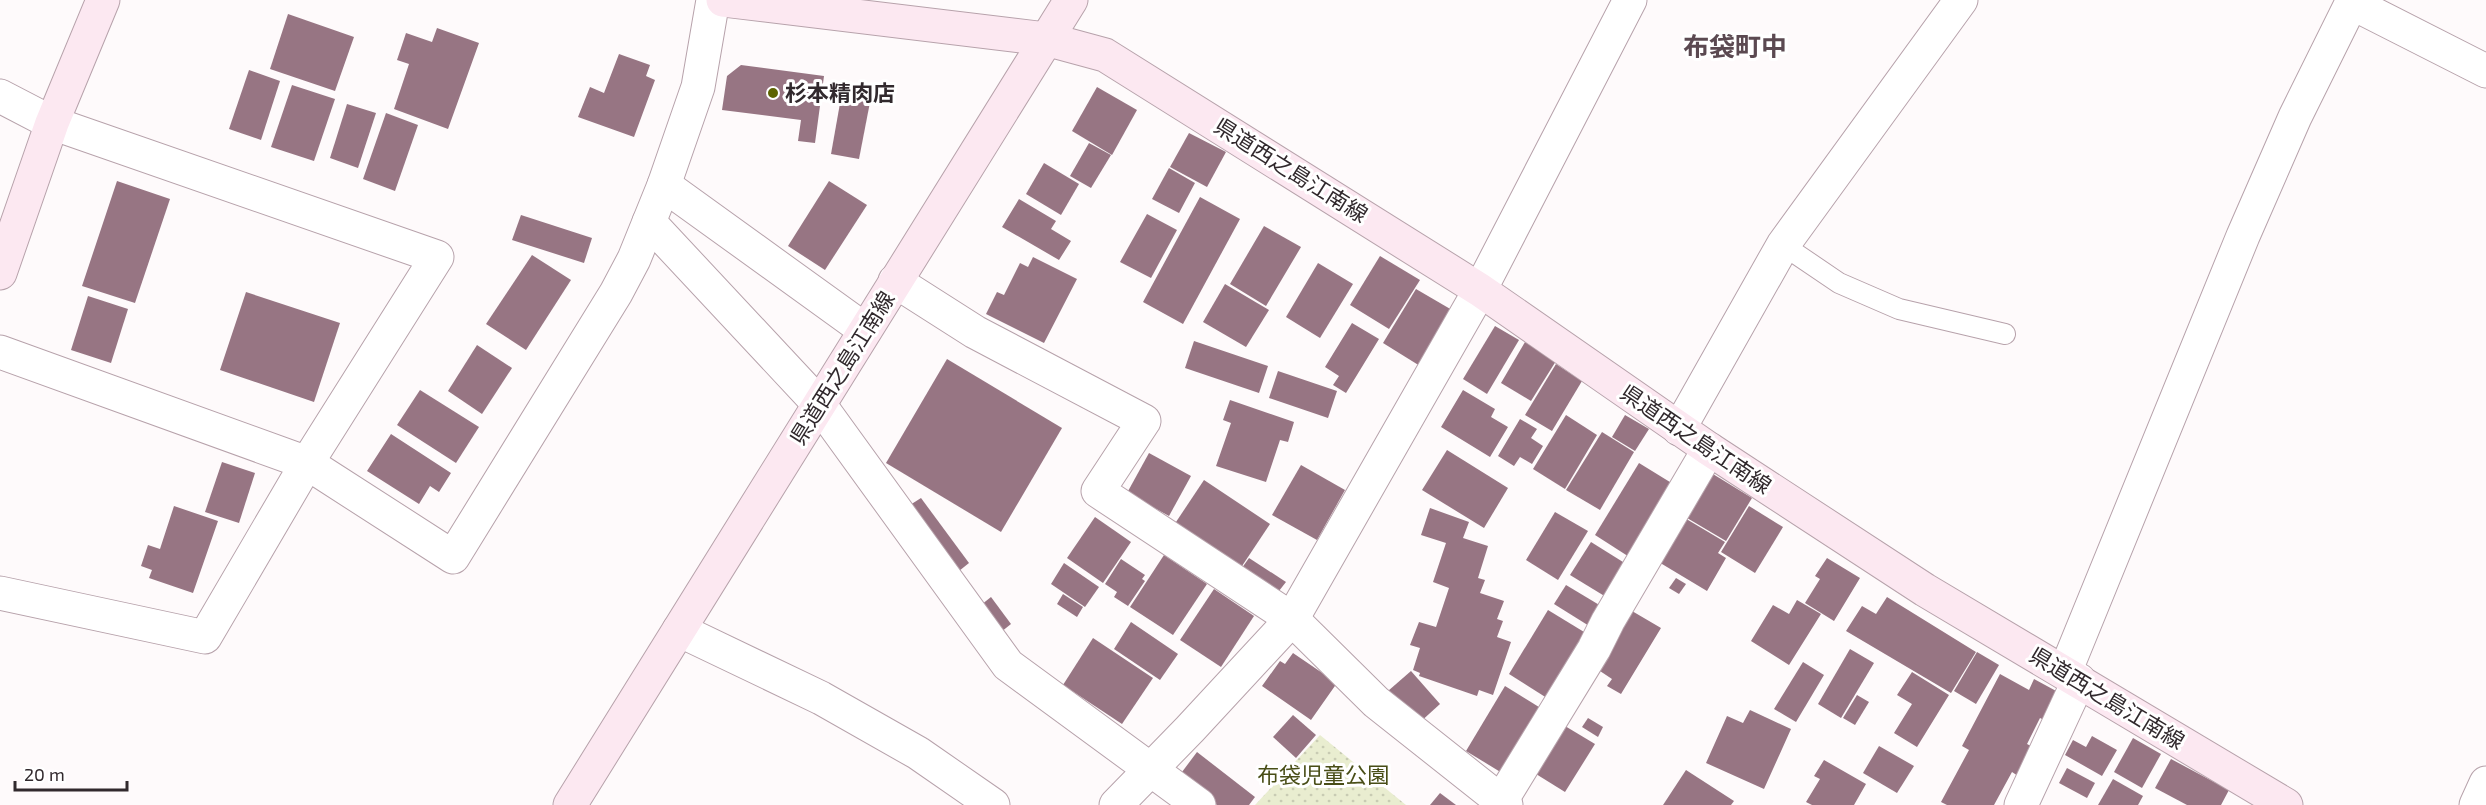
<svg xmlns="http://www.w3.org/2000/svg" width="2486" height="805" viewBox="0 0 2486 805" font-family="'Exo 2','Noto Sans JP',sans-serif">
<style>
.green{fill:url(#green-dots)}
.building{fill:#977583}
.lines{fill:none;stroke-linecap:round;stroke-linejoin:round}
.lane-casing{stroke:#b7a2ab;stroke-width:22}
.street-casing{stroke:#b7a2ab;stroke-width:35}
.secondary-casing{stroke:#b7a2ab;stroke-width:35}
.lane{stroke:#fff;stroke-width:20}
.street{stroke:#fff;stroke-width:33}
.secondary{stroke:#fce8f1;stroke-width:33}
.poi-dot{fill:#5d6300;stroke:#fff;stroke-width:2}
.labels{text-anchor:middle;stroke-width:6;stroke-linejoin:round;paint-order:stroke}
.poi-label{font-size:22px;font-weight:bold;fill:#31292d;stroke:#fff;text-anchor:start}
.street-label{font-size:22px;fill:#31292d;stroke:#fff}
.park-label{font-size:22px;fill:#494e17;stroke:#fff}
.quarter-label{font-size:26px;font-weight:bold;fill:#5b4951;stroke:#fff}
</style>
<defs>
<pattern id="green-dots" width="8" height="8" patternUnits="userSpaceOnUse" patternTransform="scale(1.5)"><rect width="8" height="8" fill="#e9edd0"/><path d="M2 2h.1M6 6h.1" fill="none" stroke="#c8cbb3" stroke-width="1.8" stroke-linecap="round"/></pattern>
</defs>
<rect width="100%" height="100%" fill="#fefafb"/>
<path class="green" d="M 1320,735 L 1406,805 L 1255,805 Z"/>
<g class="building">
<path d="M 288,14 L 354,37 L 335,91 L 270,69 Z"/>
<path d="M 437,28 L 479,43 L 448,129 L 394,109 L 409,64 L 397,60 L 406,33 L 432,42 Z"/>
<path d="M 619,54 L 650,65 L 646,76 L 655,80 L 634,137 L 578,117 L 590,87 L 604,93 Z"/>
<path d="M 741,65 L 824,76 L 815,143 L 798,141 L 801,120 L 722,110 L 727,76 Z"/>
<path d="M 249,70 L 280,81 L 261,140 L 229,129 Z"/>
<path d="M 292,85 L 335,99 L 314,161 L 271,147 Z"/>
<path d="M 1097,87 L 1137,110 L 1112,155 L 1072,131 Z"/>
<path d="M 842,92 L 871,97 L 859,159 L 831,154 Z"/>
<path d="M 347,104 L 376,113 L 358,168 L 330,158 Z"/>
<path d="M 386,113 L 418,125 L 395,191 L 363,179 Z"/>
<path d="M 1189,133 L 1226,152 L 1207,187 L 1170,167 Z"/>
<path d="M 1089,143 L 1111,155 L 1091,188 L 1070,176 Z"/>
<path d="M 1044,163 L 1079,184 L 1061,215 L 1026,194 Z"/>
<path d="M 1169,168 L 1195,183 L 1179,213 L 1152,199 Z"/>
<path d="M 117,181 L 170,199 L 135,303 L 82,286 Z"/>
<path d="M 829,181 L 867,205 L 825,270 L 788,246 Z"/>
<path d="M 1200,197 L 1240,219 L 1183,324 L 1143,302 Z"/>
<path d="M 1019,199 L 1056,221 L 1051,229 L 1071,241 L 1059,260 L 1002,227 Z"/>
<path d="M 1147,214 L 1177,230 L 1151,278 L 1120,262 Z"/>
<path d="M 521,215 L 592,238 L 584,263 L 512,240 Z"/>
<path d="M 1264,226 L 1301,247 L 1266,306 L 1230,284 Z"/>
<path d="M 532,255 L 571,280 L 526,350 L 486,324 Z"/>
<path d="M 1380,256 L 1420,280 L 1389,329 L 1350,305 Z"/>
<path d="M 1033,257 L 1077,279 L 1044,343 L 986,314 L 997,292 L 1004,295 L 1020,263 L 1028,267 Z"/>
<path d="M 1318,263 L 1353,284 L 1320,338 L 1286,317 Z"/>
<path d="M 1225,284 L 1269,310 L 1246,347 L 1203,322 Z"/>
<path d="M 1416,289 L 1452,310 L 1420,366 L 1383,343 Z"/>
<path d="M 246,292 L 340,323 L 314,402 L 220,370 Z"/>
<path d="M 88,296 L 128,309 L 111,363 L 71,350 Z"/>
<path d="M 1352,323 L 1379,339 L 1346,393 L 1333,385 L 1339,376 L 1325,367 Z"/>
<path d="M 1495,326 L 1519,340 L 1487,394 L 1463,379 Z"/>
<path d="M 1194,341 L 1268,366 L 1259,393 L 1185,368 Z"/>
<path d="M 1525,342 L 1556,361 L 1531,401 L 1501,383 Z"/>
<path d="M 477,345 L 512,368 L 482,414 L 448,391 Z"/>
<path d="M 947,359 L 1062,428 L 1001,532 L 886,463 Z"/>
<path d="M 1556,364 L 1582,381 L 1552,431 L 1525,415 Z"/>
<path d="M 1278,371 L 1337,391 L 1328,418 L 1269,398 Z"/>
<path d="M 420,390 L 479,427 L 456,463 L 397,425 Z"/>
<path d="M 1463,390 L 1495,409 L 1491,417 L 1508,427 L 1490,457 L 1441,427 Z"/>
<path d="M 1230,400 L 1294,422 L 1288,442 L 1280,440 L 1266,482 L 1216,466 L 1231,423 L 1223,420 Z"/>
<path d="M 1566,415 L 1597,435 L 1565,489 L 1533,469 Z"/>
<path d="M 1625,415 L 1649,429 L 1635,451 L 1612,437 Z"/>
<path d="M 1520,419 L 1537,429 L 1531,438 L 1543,446 L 1532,464 L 1520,457 L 1514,466 L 1498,456 Z"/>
<path d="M 1602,432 L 1634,452 L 1600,510 L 1566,490 Z"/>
<path d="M 391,434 L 451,473 L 439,492 L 430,486 L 419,504 L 367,471 Z"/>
<path d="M 1447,450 L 1508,488 L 1484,528 L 1422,490 Z"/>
<path d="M 1149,453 L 1191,476 L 1169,516 L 1127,493 Z"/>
<path d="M 222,462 L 255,473 L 239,523 L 205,512 Z"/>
<path d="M 1639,463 L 1678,487 L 1634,560 L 1595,535 Z"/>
<path d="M 1301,465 L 1345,490 L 1317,540 L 1272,515 Z"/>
<path d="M 1708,471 L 1752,498 L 1726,541 L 1682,515 Z"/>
<path d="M 1204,480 L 1270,524 L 1238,572 L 1172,528 Z"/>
<path d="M 921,498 L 969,563 L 959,571 L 910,505 Z"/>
<path d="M 174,506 L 218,521 L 193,593 L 149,578 L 152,570 L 141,566 L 148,545 L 160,549 Z"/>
<path d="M 1749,506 L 1783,527 L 1755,573 L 1721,552 Z"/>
<path d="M 1430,508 L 1469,522 L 1463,538 L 1488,546 L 1478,578 L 1485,580 L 1480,593 L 1504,601 L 1497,619 L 1503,621 L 1497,637 L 1511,642 L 1493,695 L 1479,690 L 1477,696 L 1419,676 L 1420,673 L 1413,670 L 1420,648 L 1410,645 L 1419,622 L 1436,627 L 1449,588 L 1433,582 L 1446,543 L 1421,535 Z"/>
<path d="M 1555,512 L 1588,531 L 1558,580 L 1526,560 Z"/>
<path d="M 1095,517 L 1131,542 L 1103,583 L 1067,558 Z"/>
<path d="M 1683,517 L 1725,542 L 1718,553 L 1726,558 L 1707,591 L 1657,561 Z"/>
<path d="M 1591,542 L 1631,567 L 1611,600 L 1570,575 Z"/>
<path d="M 1164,555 L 1207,584 L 1173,635 L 1130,607 Z"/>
<path d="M 1249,558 L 1286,582 L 1275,596 L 1239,572 Z"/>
<path d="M 1827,558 L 1860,578 L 1834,621 L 1805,603 L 1820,579 L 1815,576 Z"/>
<path d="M 1121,559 L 1145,575 L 1142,579 L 1145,581 L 1128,606 L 1114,597 L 1117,592 L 1105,584 Z"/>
<path d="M 1064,563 L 1099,587 L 1085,607 L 1051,584 Z"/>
<path d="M 1676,578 L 1686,584 L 1679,594 L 1669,588 Z"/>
<path d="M 1566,585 L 1606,609 L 1594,629 L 1554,604 Z"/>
<path d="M 1214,589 L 1254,616 L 1221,667 L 1180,640 Z"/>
<path d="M 1063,594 L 1083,607 L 1077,617 L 1057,604 Z"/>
<path d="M 991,597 L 1011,624 L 1001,632 L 981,605 Z"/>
<path d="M 1887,597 L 1976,652 L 1951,693 L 1846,631 L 1862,606 L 1876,614 Z"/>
<path d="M 1797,600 L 1821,614 L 1789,665 L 1751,641 L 1773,605 L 1789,614 Z"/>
<path d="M 1548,610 L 1589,635 L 1550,700 L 1509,674 Z"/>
<path d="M 1632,611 L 1661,628 L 1621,694 L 1607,686 L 1612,679 L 1597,669 Z"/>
<path d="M 1131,622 L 1178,654 L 1160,680 L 1114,649 Z"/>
<path d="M 1093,638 L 1153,678 L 1122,724 L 1063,685 Z"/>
<path d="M 1850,649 L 1874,663 L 1841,718 L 1818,704 Z"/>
<path d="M 1977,652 L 1999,665 L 1976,704 L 1954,691 Z"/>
<path d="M 1293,653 L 1337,683 L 1311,720 L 1262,686 L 1280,661 L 1285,664 Z"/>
<path d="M 1803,662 L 1824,675 L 1796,722 L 1774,709 Z"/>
<path d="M 1411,671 L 1440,704 L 1418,724 L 1388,691 Z"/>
<path d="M 1912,672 L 1949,695 L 1917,747 L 1894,733 L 1912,704 L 1897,695 Z"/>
<path d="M 2000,674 L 2029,690 L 2034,679 L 2058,692 L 2044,720 L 2040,718 L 2027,744 L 2033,747 L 2018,776 L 2012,772 L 1994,805 L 1947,805 L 1941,802 L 1969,750 L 1962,746 Z"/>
<path d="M 1505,686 L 1547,712 L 1507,776 L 1466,751 Z"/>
<path d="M 1857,695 L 1869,702 L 1855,725 L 1843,718 Z"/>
<path d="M 1750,710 L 1791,729 L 1764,789 L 1706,763 L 1727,716 L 1743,723 Z"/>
<path d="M 1293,715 L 1316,735 L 1296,758 L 1273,737 Z"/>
<path d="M 1588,718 L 1603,727 L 1598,737 L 1582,727 Z"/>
<path d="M 1565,726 L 1595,744 L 1565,792 L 1536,774 Z"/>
<path d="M 2092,736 L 2117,750 L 2102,776 L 2065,755 L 2073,740 L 2086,747 Z"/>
<path d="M 2133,738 L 2161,754 L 2142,788 L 2114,772 Z"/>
<path d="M 1879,746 L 1914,766 L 1897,793 L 1863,773 Z"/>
<path d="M 1197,752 L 1255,797 L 1249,805 L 1217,805 L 1179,776 Z"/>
<path d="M 2171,759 L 2229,790 L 2221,805 L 2187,805 L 2155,788 Z"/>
<path d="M 1824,760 L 1866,784 L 1854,805 L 1812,805 L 1806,802 L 1820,779 L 1814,776 Z"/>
<path d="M 2067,768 L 2095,783 L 2087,798 L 2059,783 Z"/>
<path d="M 1686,770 L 1734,801 L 1731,805 L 1663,805 Z"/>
<path d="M 2113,779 L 2143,796 L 2138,805 L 2098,805 Z"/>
<path d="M 1440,793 L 1456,805 L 1430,805 Z"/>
</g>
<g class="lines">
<g class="lane-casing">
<path id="lane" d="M 1783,245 L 1839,283 L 1899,309 L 2005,334"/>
</g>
<g class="street-casing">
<g id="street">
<path d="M 2352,3 L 2486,71"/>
<path d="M 0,96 L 52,123 L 437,257 L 307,463 L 205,637 L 0,593"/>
<path d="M 664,185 L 865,330"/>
<path d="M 649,222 L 819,404 L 1008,665 L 1199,805"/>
<path d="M 895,281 L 975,332 L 1144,421 L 1098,491 L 1292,619 L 1376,702 L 1506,805"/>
<path d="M 0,352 L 307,463 L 453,557 L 616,293 L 634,259 L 664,185 L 698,87 L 713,0"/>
<path d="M 1679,429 L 1783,245 L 1961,0"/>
<path d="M 679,630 L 821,698 L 918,753 L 993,805"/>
<path d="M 2065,672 L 2243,236 L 2295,117 L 2353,0"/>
<path d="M 1501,801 L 1594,649 L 1608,621 L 1709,449"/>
<path d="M 1116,805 L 1190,729 L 1292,619 L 1480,290 L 1630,0"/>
<path d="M 2021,805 L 2079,680"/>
<path d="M 2476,805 L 2486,783"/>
</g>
</g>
<g class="secondary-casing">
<g id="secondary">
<path d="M 723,0 L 1046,39 L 1105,55 L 1480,290 L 1709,449 L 1925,590 L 2286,805"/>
<path d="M 0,273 L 52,123 L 103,0"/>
<path d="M 570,805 L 1071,0"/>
</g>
</g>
<use href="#lane" class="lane"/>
<use href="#street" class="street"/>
<use href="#secondary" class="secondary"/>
</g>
<circle class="poi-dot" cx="773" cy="93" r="6"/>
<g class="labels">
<g class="poi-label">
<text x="785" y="101">杉本精肉店</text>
</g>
<g class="street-label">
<text transform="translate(1291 170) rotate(32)" y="8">県道西之島江南線</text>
<text transform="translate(842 368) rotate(-58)" y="8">県道西之島江南線</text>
<text transform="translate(1696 439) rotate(34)" y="8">県道西之島江南線</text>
<text transform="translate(2107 698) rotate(31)" y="8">県道西之島江南線</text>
</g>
<g class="park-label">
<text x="1323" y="783">布袋児童公園</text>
</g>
<g class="quarter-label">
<text x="1735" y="56">布袋町中</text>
</g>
</g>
<path d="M15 781v9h112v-9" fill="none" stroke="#31292d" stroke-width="3"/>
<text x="24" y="781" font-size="18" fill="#31292d" stroke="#ffffff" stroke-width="4.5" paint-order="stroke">20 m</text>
</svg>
